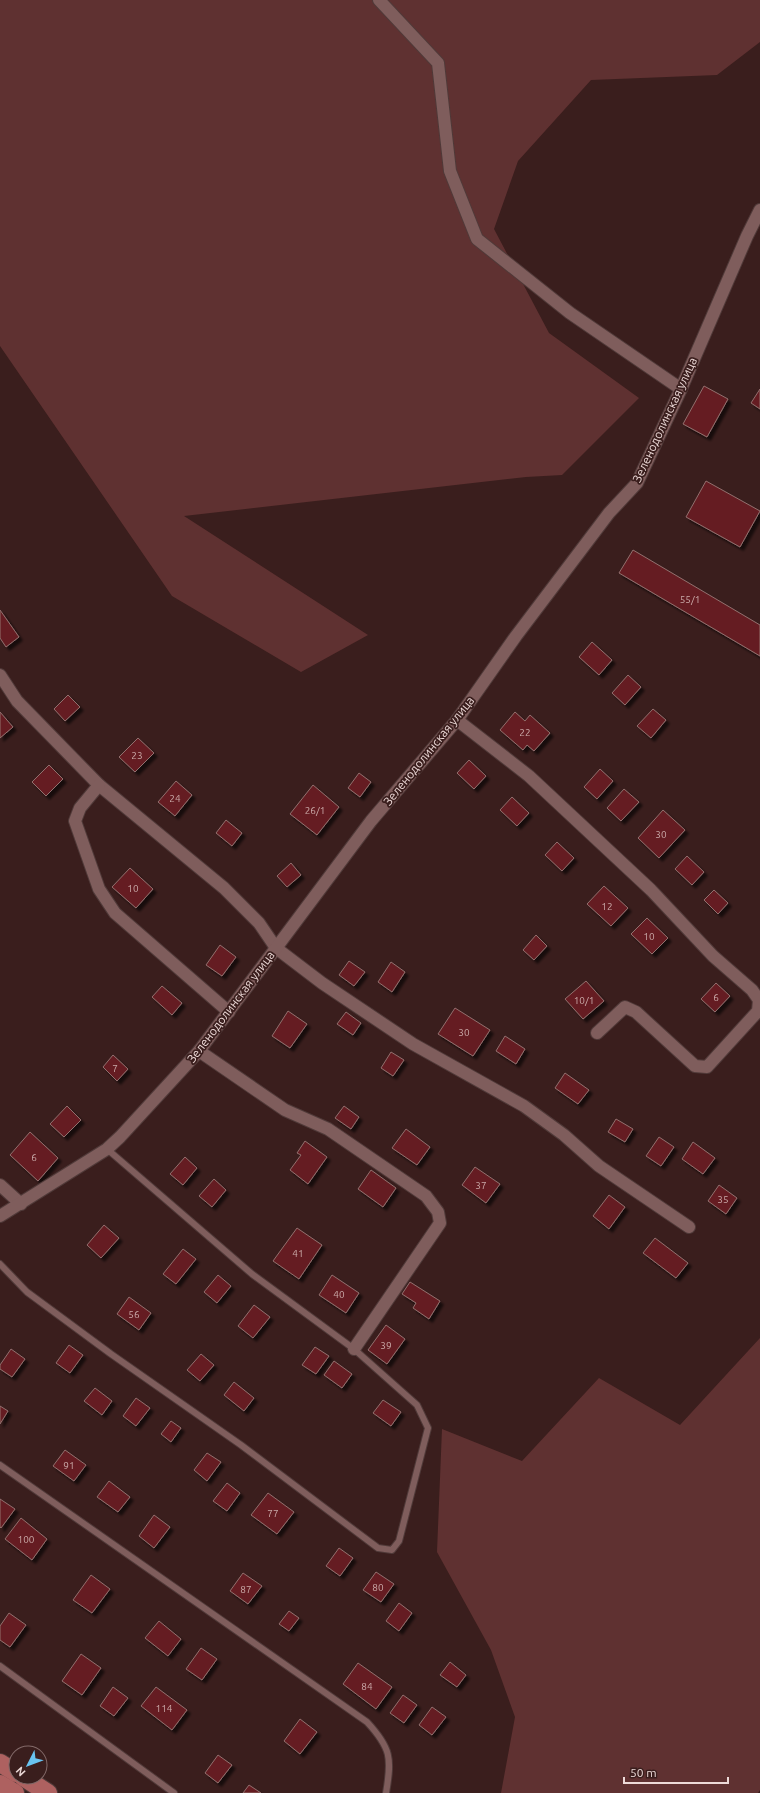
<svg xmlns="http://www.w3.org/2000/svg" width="760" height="1793" viewBox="0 0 760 1793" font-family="Ubuntu,sans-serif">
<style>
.green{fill:#5f3131}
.building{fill:#651e21;stroke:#926f6e;filter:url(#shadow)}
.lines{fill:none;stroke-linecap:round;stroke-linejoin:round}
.service-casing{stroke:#503a39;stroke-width:8}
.minor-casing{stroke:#503a39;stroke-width:14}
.primary-casing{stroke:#503a39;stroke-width:20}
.service{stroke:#7f5d5c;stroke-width:6}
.minor{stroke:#7f5d5c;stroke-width:12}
.primary{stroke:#ae6160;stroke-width:18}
.labels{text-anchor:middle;stroke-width:3.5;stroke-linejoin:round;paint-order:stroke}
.number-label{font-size:10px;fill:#cbabaa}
.street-label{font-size:12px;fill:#eddad8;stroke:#3a1e1d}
</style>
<defs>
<filter id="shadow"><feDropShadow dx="3.5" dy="3.5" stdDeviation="1" flood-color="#0009"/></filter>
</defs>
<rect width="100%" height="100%" fill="#3a1e1d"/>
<g class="green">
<path d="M 0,0 L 760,0 L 760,42 L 717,75 L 591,80 L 518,161 L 494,229 L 549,333 L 639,398 L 562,475 L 526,477 L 184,516 L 368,635 L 301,672 L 172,596 L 0,346 Z"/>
<path d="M 760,1338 L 760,1790 L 758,1793 L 501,1793 L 515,1717 L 491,1650 L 437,1552 L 442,1429 L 522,1461 L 599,1378 L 680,1425 Z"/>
</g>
<g class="building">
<path d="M 704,386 L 728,399 L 707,437 L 683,424 Z"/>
<path d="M 760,389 L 760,409 L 751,403 Z"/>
<path d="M 706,481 L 760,511 L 740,547 L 686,517 Z"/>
<path d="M 633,550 L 760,625 L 760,656 L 619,573 Z"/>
<path d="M 0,610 L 19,637 L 6,647 L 0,638 Z"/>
<path d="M 592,642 L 612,660 L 599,675 L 579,657 Z"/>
<path d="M 628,675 L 641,687 L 625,705 L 612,693 Z"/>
<path d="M 68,695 L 80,707 L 65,721 L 54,709 Z"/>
<path d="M 653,709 L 666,720 L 651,738 L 637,726 Z"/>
<path d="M 0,712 L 13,727 L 0,738 Z"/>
<path d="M 515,712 L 525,721 L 530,715 L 550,733 L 534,751 L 527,745 L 523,750 L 500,730 Z"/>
<path d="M 138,738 L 154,753 L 135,772 L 119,757 Z"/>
<path d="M 469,760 L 486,776 L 474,789 L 457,773 Z"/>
<path d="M 49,765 L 63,779 L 46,796 L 32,782 Z"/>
<path d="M 600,769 L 613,781 L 597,799 L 584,787 Z"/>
<path d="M 359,773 L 371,782 L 360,797 L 348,788 Z"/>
<path d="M 176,781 L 192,795 L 175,816 L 158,802 Z"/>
<path d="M 313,785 L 339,807 L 317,835 L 290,814 Z"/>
<path d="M 624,789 L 639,802 L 621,821 L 607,808 Z"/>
<path d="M 512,797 L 529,813 L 517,826 L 500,810 Z"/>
<path d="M 663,810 L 685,830 L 659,858 L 638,838 Z"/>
<path d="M 226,820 L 242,833 L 232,846 L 216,833 Z"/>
<path d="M 557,842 L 574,858 L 562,871 L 545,855 Z"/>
<path d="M 687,856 L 704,872 L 692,885 L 675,869 Z"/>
<path d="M 291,863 L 301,875 L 287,887 L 277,876 Z"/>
<path d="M 130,868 L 153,889 L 136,908 L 112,887 Z"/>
<path d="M 604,886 L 628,908 L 611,926 L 587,904 Z"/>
<path d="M 714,890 L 728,903 L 718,914 L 704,900 Z"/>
<path d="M 647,918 L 668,938 L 652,954 L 631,934 Z"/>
<path d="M 536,935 L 547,946 L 534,960 L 523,950 Z"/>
<path d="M 220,945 L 236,957 L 222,976 L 206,965 Z"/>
<path d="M 349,961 L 365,972 L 354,986 L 339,975 Z"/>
<path d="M 391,962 L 405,972 L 392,992 L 378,982 Z"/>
<path d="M 586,981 L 604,1001 L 583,1019 L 565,999 Z"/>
<path d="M 716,983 L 730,996 L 715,1012 L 701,999 Z"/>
<path d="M 162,986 L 182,1003 L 172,1015 L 152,997 Z"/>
<path d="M 455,1008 L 490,1030 L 473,1056 L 438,1034 Z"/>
<path d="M 288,1011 L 307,1024 L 290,1048 L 272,1036 Z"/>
<path d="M 346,1012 L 361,1023 L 353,1035 L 337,1024 Z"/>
<path d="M 505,1036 L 525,1049 L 516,1064 L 496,1051 Z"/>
<path d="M 391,1052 L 404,1060 L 393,1076 L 381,1068 Z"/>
<path d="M 113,1055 L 128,1069 L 117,1081 L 103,1067 Z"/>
<path d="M 565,1073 L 589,1090 L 578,1104 L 555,1088 Z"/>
<path d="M 67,1106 L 81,1120 L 64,1137 L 50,1124 Z"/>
<path d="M 344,1106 L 359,1117 L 351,1129 L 335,1118 Z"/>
<path d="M 616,1119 L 633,1129 L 625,1142 L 608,1132 Z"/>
<path d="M 406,1129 L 430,1147 L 417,1165 L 392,1148 Z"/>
<path d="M 30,1132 L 58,1158 L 38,1181 L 10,1155 Z"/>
<path d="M 659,1137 L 674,1147 L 661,1166 L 646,1156 Z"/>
<path d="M 305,1141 L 327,1157 L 308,1184 L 290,1170 L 301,1155 L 297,1153 Z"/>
<path d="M 693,1142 L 715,1158 L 703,1174 L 682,1159 Z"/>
<path d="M 185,1157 L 197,1168 L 183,1185 L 170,1174 Z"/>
<path d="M 475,1167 L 500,1184 L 486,1203 L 462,1185 Z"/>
<path d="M 371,1170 L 396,1188 L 383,1207 L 358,1189 Z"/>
<path d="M 214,1179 L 226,1190 L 212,1207 L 199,1196 Z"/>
<path d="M 719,1185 L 737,1198 L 726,1214 L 708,1201 Z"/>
<path d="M 609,1195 L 625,1207 L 609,1229 L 593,1216 Z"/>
<path d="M 104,1225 L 119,1238 L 101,1258 L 87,1245 Z"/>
<path d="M 297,1228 L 322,1245 L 299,1279 L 273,1261 Z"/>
<path d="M 655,1238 L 688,1263 L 676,1278 L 643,1253 Z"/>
<path d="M 183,1249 L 196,1259 L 176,1284 L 163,1274 Z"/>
<path d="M 218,1275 L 231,1286 L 217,1303 L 204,1292 Z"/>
<path d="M 332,1275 L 359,1293 L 346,1313 L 319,1295 Z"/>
<path d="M 410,1282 L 440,1301 L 429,1319 L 413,1308 L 416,1303 L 402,1294 Z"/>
<path d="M 129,1297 L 151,1313 L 139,1330 L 117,1314 Z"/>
<path d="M 254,1305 L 270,1317 L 253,1338 L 238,1326 Z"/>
<path d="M 386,1325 L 405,1339 L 387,1364 L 368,1350 Z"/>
<path d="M 69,1345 L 83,1355 L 70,1373 L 56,1363 Z"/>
<path d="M 315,1347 L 329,1356 L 316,1374 L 302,1365 Z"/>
<path d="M 11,1349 L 25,1359 L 12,1377 L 0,1369 L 0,1365 Z"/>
<path d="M 201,1354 L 214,1365 L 200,1381 L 187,1370 Z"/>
<path d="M 334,1361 L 352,1374 L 342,1388 L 324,1375 Z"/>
<path d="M 234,1382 L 254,1398 L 244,1411 L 224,1395 Z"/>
<path d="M 95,1388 L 112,1401 L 102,1415 L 84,1401 Z"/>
<path d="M 136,1398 L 150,1408 L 136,1426 L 123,1416 Z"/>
<path d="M 383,1400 L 401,1412 L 391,1426 L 373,1413 Z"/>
<path d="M 0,1406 L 8,1411 L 0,1424 Z"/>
<path d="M 171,1421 L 181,1428 L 171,1442 L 161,1434 Z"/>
<path d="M 65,1450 L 86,1465 L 74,1481 L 53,1466 Z"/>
<path d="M 207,1453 L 221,1462 L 207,1481 L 194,1470 Z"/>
<path d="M 109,1481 L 130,1497 L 118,1512 L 97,1497 Z"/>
<path d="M 227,1483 L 240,1493 L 227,1511 L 213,1501 Z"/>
<path d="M 268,1493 L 294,1512 L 277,1534 L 251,1515 Z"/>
<path d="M 0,1499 L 15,1509 L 1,1528 L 0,1527 Z"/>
<path d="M 154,1515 L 170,1527 L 154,1548 L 139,1536 Z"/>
<path d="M 21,1518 L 47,1539 L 32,1560 L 5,1539 Z"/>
<path d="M 339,1548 L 353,1558 L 340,1576 L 326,1566 Z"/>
<path d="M 376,1572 L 394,1584 L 381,1602 L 363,1590 Z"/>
<path d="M 243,1573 L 262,1586 L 248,1604 L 230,1591 Z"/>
<path d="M 91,1575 L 110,1589 L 92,1613 L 73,1600 Z"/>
<path d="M 399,1603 L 412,1613 L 399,1631 L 386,1621 Z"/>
<path d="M 289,1611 L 299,1618 L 289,1631 L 279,1624 Z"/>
<path d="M 9,1613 L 26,1625 L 10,1647 L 0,1640 L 0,1626 Z"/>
<path d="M 159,1621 L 181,1639 L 168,1656 L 145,1638 Z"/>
<path d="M 201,1648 L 217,1659 L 202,1680 L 186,1669 Z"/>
<path d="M 81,1654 L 101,1668 L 82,1695 L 62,1681 Z"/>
<path d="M 450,1662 L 466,1675 L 457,1687 L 440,1675 Z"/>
<path d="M 358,1663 L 392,1687 L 376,1709 L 343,1684 Z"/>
<path d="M 113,1687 L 128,1698 L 114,1716 L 100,1706 Z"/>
<path d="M 156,1687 L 187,1710 L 172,1730 L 141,1706 Z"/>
<path d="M 403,1695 L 417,1705 L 404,1723 L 390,1713 Z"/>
<path d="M 432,1707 L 446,1717 L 432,1735 L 419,1725 Z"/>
<path d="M 300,1719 L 317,1732 L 300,1754 L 284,1741 Z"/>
<path d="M 218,1755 L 232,1765 L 218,1783 L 205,1773 Z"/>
<path d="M 249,1785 L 261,1793 L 243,1793 Z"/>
</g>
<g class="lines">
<g class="service-casing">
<g id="service">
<path d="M 0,1264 L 27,1292 L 111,1354 L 241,1445 L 378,1548 L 392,1550 L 399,1541 L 428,1428 L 417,1405 L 354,1349 L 252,1274 L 107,1149"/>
<path d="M 0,1465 L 367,1722 C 391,1748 392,1758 386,1793"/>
<path d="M 0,1666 L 174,1793"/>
</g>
</g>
<g class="minor-casing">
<g id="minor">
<path d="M 379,0 L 438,63 L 450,171 L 477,239 L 570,313 L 681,389"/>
<path d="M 0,675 L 17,701 L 99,785 L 224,888 L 259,923 L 276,948 L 322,983 L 413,1044 L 524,1106 L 564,1135 L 599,1166 L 689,1227"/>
<path d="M 457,720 L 529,776 L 651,890 L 713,956 L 752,990 L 759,1000 L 758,1011 L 707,1067 L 695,1066 L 636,1012 L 625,1007 L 597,1033"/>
<path d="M 99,785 L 80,808 L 75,821 L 99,889 L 115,913 L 229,1012"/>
<path d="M 199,1051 L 285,1110 L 328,1129 L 426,1196 L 438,1212 L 440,1223 L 354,1349"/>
<path d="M 0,1185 L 21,1204"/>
<path d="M 0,1216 L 107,1149 L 120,1137 L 199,1051 L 371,821 L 457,720 L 516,636 L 609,513 L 637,483 L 681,389 L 747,236 L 760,210"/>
</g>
</g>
<g class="primary-casing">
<g id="primary">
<path d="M 0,1763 L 16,1773"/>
<path d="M 23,1777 L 48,1793"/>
<path d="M 0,1784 L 15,1793"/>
</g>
</g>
<use href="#service" class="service"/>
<use href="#minor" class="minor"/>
<use href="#primary" class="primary"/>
</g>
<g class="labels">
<g class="number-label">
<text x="690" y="603">55/1</text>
<text x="525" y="736">22</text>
<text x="137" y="759">23</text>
<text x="175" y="802">24</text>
<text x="315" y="814">26/1</text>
<text x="661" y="838">30</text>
<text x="133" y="892">10</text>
<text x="607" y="910">12</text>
<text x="649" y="940">10</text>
<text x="716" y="1001">6</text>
<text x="584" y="1004">10/1</text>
<text x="464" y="1036">30</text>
<text x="115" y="1072">7</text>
<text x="34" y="1161">6</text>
<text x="481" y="1189">37</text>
<text x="723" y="1203">35</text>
<text x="298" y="1257">41</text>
<text x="339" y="1298">40</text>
<text x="134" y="1318">56</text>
<text x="386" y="1349">39</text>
<text x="69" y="1469">91</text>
<text x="273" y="1517">77</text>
<text x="26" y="1543">100</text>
<text x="378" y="1591">80</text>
<text x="246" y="1593">87</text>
<text x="367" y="1690">84</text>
<text x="164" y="1712">114</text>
</g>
<g class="street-label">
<text transform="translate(665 420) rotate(-65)" y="4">Зеленодолинская улица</text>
<text transform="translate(429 751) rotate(-51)" y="4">Зеленодолинская улица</text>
<text transform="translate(231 1007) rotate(-53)" y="4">Зеленодолинская улица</text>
</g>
</g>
<g transform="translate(28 1765) rotate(228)"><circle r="19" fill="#3a1e1d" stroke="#826968"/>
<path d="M0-3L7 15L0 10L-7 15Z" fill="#69c4f0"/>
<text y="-6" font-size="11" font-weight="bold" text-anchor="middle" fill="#eddad8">N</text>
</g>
<path d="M624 1777v6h104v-6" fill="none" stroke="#eddad8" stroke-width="2"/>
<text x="630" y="1777" font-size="12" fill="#eddad8" stroke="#3a1e1d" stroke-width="3" paint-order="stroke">50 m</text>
</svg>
